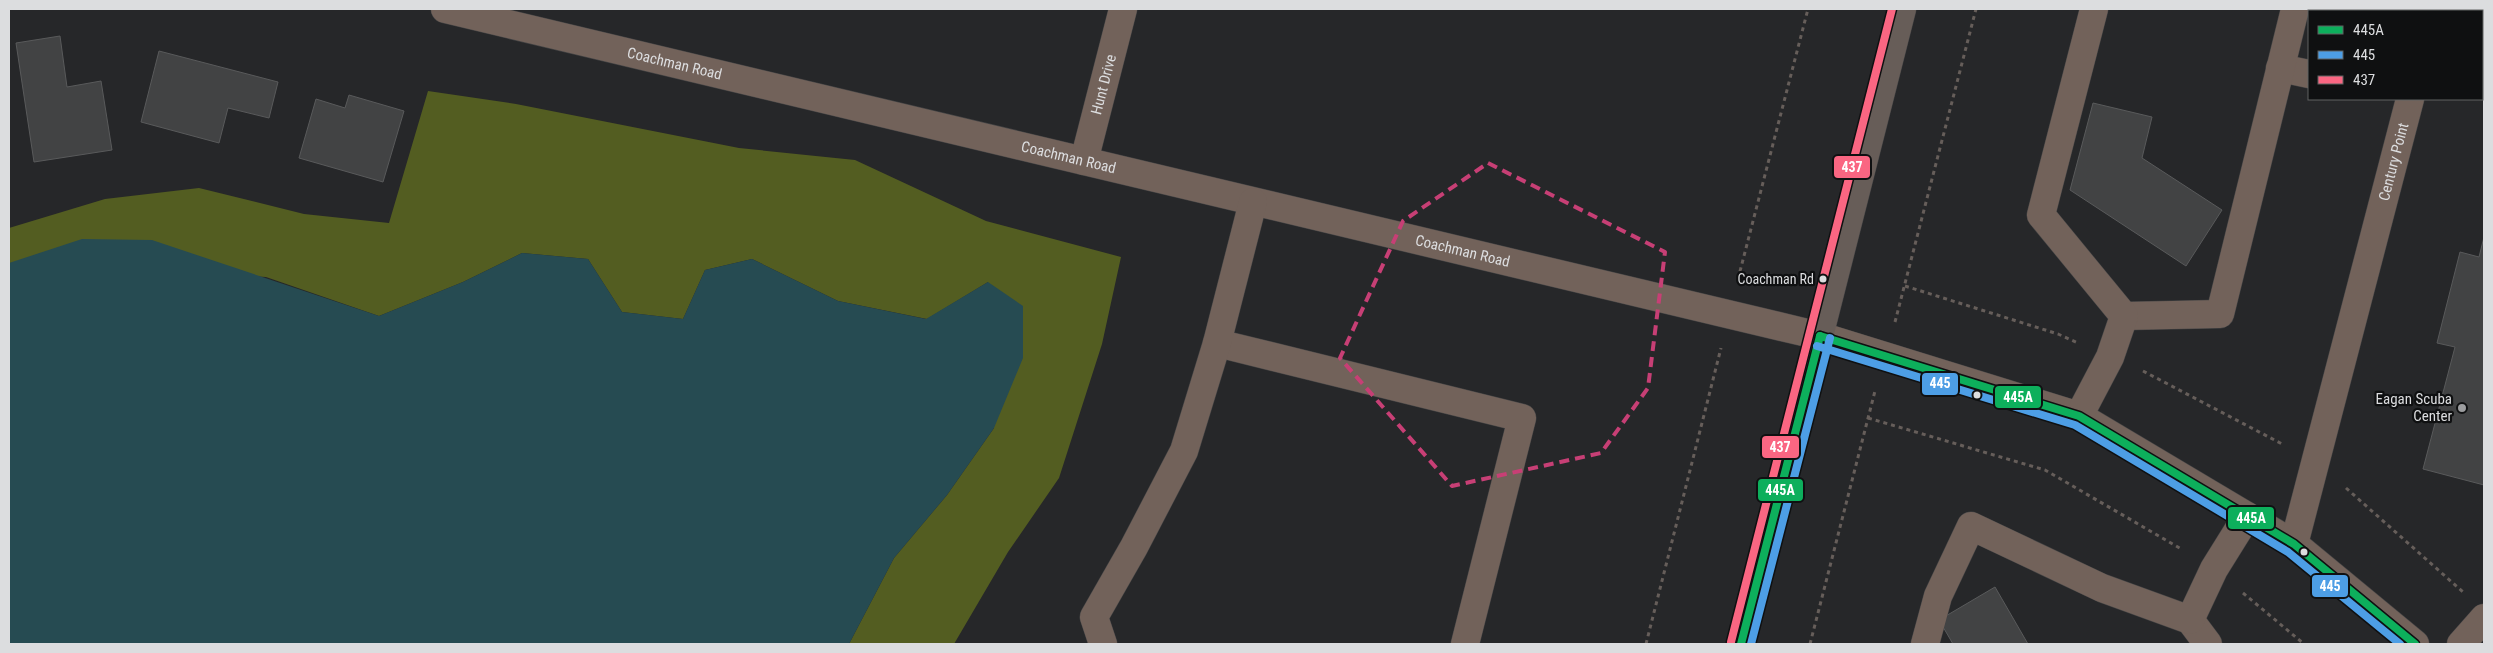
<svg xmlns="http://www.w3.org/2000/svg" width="2493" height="653" viewBox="0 0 2493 653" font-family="'Roboto Condensed',sans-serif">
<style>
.forest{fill:#535d21}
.water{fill:#264b52}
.building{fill:#424344;stroke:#595a5b}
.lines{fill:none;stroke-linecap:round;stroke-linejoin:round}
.minor-casing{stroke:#444445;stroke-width:29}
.major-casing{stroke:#444445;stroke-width:29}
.path{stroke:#665e5a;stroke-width:3;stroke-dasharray:4 4;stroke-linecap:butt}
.minor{stroke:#72625a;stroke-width:28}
.major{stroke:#675d58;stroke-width:28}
.bus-1-casing{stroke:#0f1011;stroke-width:11}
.bus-2-casing{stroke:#0f1011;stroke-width:11}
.bus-3-casing{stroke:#0f1011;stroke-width:11}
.bus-1{stroke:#0daf5c;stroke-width:8}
.bus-2{stroke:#4d9ee5;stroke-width:8}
.bus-3{stroke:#fa6682;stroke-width:8}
.marked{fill:none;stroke:#c73f75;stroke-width:4;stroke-dasharray:10 6;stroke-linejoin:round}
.bus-dot{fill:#dcdddf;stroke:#0f1011;stroke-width:2}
.poi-dot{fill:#9c9d9f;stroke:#0f1011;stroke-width:2}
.labels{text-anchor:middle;stroke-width:4.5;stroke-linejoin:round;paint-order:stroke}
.bus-label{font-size:14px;fill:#dcdddf;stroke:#0f1011;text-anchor:end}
.street-label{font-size:15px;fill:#dcdddf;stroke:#0f1011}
.poi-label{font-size:15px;fill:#dcdddf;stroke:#0f1011;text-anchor:end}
.line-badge{stroke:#0f1011;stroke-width:2}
.badge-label{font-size:14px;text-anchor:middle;font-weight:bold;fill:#fff}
</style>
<rect width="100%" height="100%" fill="#262729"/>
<path class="forest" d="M 428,91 L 516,104 L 739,148 L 855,160 L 986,221 L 1121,257 L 1102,344 L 1059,478 L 1008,552 L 954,644 L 849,644 L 894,558 L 947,495 L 994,428 L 988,282 L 927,319 L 838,301 L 752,259 L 705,270 L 683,319 L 622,312 L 588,259 L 522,253 L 463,282 L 379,316 L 266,277 L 9,263 L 9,228 L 105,199 L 199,188 L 304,214 L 389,223 Z"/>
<path class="water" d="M 82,239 L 152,240 L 379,316 L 463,282 L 522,253 L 588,259 L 622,312 L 683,319 L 705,270 L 752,259 L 838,301 L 926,319 L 988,282 L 1023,306 L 1023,358 L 994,428 L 947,495 L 894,558 L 849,644 L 9,644 L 9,263 Z"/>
<g class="building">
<path d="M 60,36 L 67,87 L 101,81 L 112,150 L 34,162 L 16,43 Z"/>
<path d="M 159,51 L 278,82 L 269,118 L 228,108 L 219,143 L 141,122 Z"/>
<path d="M 349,95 L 404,111 L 383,182 L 299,158 L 316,99 L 345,108 Z"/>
<path d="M 2093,103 L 2152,117 L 2142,158 L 2222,210 L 2186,266 L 2070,190 Z"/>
<path d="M 2484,237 L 2484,485 L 2423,469 L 2455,347 L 2437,343 L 2460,252 L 2479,257 Z"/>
<path d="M 1995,587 L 2028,644 L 1953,644 L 1939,620 Z"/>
</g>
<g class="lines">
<g class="minor-casing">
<g id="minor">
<path id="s1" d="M 445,9 L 1820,336 L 2079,416 L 2294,544 L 2415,644"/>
<path d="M 2433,11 L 2434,9"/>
<path d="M 2280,68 L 2309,74"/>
<path id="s2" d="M 1084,161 L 1123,9"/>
<path d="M 2124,316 L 2220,314 L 2295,9"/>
<path d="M 1217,343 L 1522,418 L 1465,644"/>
<path d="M 2079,416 L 2110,357 L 2124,316 L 2041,215 L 2094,9"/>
<path id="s3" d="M 2294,544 L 2410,99"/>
<path d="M 2190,620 L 2208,644"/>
<path d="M 1103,644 L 1094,617 L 1134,547 L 1184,451 L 1217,343 L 1253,202"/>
<path d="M 1925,644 L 1938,596 L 1971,526 L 2102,588 L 2190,620 L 2214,569 L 2247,516"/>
<path d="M 2461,644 L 2484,618"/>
</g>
</g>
<g class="major-casing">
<path id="major" d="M 1741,644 L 1902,9"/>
</g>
<g class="path">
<path d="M 1738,279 L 1808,9"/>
<path d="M 1905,286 L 2058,334 L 2078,343"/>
<path d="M 1895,322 L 1976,9"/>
<path d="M 2143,371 L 2284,445"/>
<path d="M 1868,418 L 2045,470 L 2183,550"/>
<path d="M 2346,488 L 2463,592"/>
<path d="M 2243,593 L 2304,644"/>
<path d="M 1646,644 L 1721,348"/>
<path d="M 1810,644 L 1875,391"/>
</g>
<use href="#minor" class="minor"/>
<use href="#major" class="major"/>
<g class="bus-1-casing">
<g id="bus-1">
<path d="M 1820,336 L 2079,416 L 2294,544 L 2415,644"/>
<path d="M 1741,644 L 1820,336"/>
</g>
</g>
<g class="bus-2-casing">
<g id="bus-2">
<path d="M 1817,346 L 2075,425 L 2288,552 L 2400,644"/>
<path d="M 1751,644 L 1830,338"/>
</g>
</g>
<g class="bus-3-casing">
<path id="bus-3" d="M 1731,642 L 1892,9"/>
</g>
<use href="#bus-1" class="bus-1"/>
<use href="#bus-2" class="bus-2"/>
<use href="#bus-3" class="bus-3"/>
</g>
<path class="marked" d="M 1488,163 L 1665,252 L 1648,388 L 1601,453 L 1452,486 L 1340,358 L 1403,221 Z"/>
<g class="bus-dot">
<circle cx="1823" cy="279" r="4.5"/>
<circle cx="1977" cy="395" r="4.5"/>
<circle cx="2304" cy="552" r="4.5"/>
</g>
<circle class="poi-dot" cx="2462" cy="408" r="5"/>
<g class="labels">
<g class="bus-label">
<text x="1814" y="284">Coachman Rd</text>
</g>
<g class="street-label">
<text dy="5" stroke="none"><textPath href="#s1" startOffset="236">Coachman Road</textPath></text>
<text dy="5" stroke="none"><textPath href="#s2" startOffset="79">Hunt Drive</textPath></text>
<text dy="5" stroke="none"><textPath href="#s1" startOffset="641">Coachman Road</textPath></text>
<text dy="5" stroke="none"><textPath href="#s3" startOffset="395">Century Point</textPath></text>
<text dy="5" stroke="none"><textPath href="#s1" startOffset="1046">Coachman Road</textPath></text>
</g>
<g class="poi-label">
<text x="2452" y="404">Eagan Scuba<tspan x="2452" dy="17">Center</tspan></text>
</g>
</g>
<g class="line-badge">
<rect x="1833" y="155" width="38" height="24" rx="5" fill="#fa6682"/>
<rect x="1921" y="372" width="38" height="24" rx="5" fill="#4d9ee5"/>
<rect x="1994" y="385" width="48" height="24" rx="5" fill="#0daf5c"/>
<rect x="1761" y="435" width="39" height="24" rx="5" fill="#fa6682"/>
<rect x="1757" y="478" width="47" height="24" rx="5" fill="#0daf5c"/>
<rect x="2227" y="506" width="48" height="24" rx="5" fill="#0daf5c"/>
<rect x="2311" y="574" width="38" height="24" rx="5" fill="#4d9ee5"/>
</g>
<g class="badge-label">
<text x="1852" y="172">437</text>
<text x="1940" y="388">445</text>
<text x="2018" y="402">445A</text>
<text x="1780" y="452">437</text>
<text x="1780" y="495">445A</text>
<text x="2251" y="523">445A</text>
<text x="2330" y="591">445</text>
</g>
<rect width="2493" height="653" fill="none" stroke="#dcdddf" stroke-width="20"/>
<rect x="2308" y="10" width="175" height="90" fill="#0f1011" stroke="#616263"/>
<rect x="2318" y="26" width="25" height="8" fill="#0daf5c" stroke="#616263"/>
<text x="2353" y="35" font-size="15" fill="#dcdddf">445A</text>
<rect x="2318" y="51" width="25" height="8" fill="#4d9ee5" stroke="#616263"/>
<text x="2353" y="60" font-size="15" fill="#dcdddf">445</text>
<rect x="2318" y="76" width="25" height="8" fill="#fa6682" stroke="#616263"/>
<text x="2353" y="85" font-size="15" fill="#dcdddf">437</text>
</svg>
